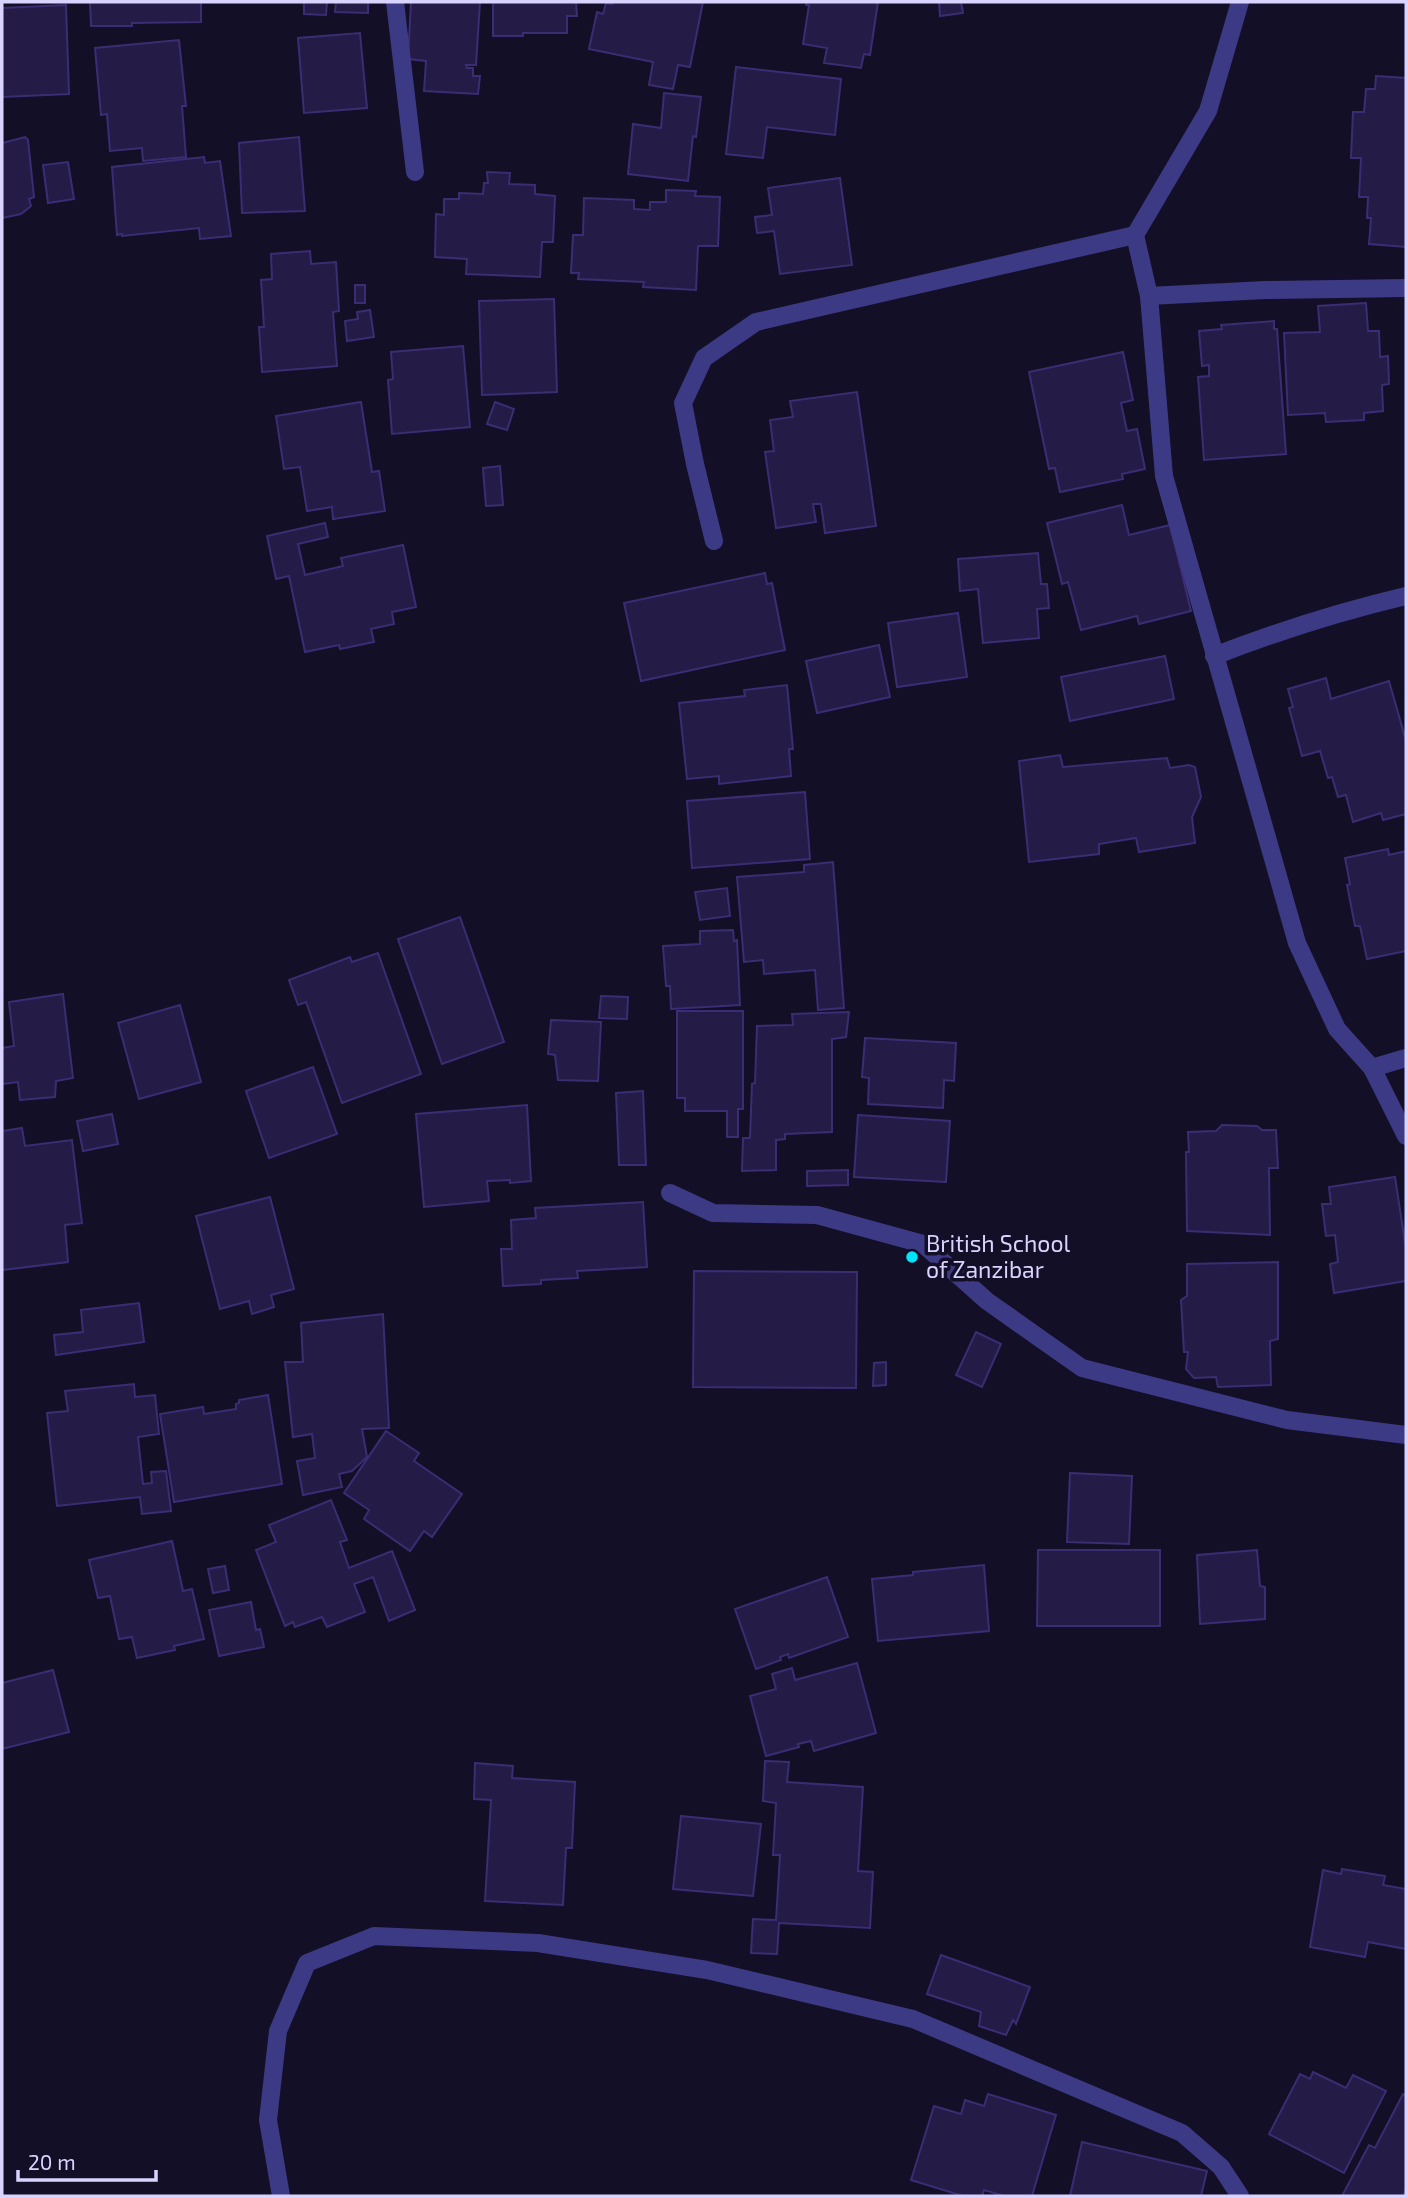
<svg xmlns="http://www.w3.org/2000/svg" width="1408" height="2198" viewBox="0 0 1408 2198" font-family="'Exo 2',sans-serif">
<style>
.building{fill:#241b47;stroke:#3b2d73;stroke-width:2}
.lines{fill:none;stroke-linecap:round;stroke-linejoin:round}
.service{stroke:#3d3a85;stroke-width:18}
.minor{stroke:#3d3a85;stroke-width:18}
.poi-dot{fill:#00e5ff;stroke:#130f26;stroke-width:2.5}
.labels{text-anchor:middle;stroke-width:7;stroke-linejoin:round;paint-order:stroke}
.poi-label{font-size:23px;fill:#d9d4ff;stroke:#130f26;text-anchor:start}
</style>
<rect width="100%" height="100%" fill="#130f26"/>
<g class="building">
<path d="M 90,2 L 201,2 L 201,22 L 132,23 L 132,26 L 91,26 Z"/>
<path d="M 304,2 L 327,2 L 326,15 L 304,14 Z"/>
<path d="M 336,2 L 368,2 L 368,13 L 335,12 Z"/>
<path d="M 411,2 L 480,2 L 476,65 L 466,65 L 467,68 L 473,68 L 473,76 L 480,76 L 478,94 L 424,91 L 426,61 L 408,59 Z"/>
<path d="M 493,2 L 576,2 L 577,16 L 567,16 L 567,33 L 523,33 L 523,36 L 493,36 Z"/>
<path d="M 612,2 L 703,2 L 690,67 L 678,65 L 673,89 L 649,85 L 653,62 L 589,49 L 597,12 L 603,14 L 606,3 L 612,4 Z"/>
<path d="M 807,2 L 878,2 L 870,55 L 864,54 L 861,68 L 824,63 L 827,48 L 803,44 L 809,5 L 806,5 Z"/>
<path d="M 939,2 L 961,2 L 963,13 L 940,16 Z"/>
<path d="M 66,5 L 69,94 L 2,97 L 2,8 Z"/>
<path d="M 360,33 L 367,108 L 304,113 L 298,38 Z"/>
<path d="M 179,40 L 186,106 L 182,106 L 186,157 L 143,161 L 142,148 L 110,151 L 107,114 L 101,115 L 95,48 Z"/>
<path d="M 736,67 L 841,79 L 835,135 L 767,127 L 763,158 L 726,154 Z"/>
<path d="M 1376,76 L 1406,78 L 1406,247 L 1369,244 L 1371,218 L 1367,218 L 1368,197 L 1359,197 L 1361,158 L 1351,158 L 1353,112 L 1364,112 L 1366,89 L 1375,89 Z"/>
<path d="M 664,93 L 701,97 L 696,137 L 693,136 L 688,181 L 628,174 L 633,124 L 661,128 Z"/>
<path d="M 25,137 L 28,140 L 34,197 L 29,199 L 31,206 L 21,214 L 2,218 L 2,143 Z"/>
<path d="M 299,137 L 305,211 L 242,213 L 239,143 Z"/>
<path d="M 204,157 L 205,163 L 220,161 L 231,236 L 200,239 L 199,228 L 122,236 L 122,234 L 117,235 L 112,167 Z"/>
<path d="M 68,162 L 74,199 L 48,203 L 43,165 Z"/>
<path d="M 487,172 L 510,173 L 509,184 L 535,185 L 535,194 L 555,196 L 553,242 L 542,242 L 540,277 L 466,274 L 467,259 L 435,257 L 436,214 L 444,215 L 444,199 L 459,199 L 459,193 L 483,194 L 484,183 L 488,183 Z"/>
<path d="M 840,178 L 852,265 L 780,274 L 774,231 L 757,233 L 755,217 L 772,215 L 768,188 Z"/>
<path d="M 666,190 L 696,191 L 695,196 L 720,197 L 718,246 L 698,246 L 696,290 L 643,287 L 644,282 L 578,279 L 579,273 L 571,273 L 573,235 L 583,235 L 584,198 L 634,200 L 634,209 L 650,210 L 650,202 L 666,202 Z"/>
<path d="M 310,251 L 311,264 L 336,262 L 339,311 L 333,312 L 337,366 L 262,372 L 259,327 L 264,327 L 261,280 L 272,279 L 271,254 Z"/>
<rect x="355" y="285" width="10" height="18"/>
<path d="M 554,299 L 557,392 L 482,395 L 479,301 Z"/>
<path d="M 1366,303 L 1368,331 L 1379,331 L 1380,357 L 1388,356 L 1389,384 L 1382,385 L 1383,411 L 1364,413 L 1364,420 L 1326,422 L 1325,413 L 1288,415 L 1284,333 L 1320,332 L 1318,306 Z"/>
<path d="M 370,310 L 374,337 L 347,341 L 345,321 L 358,319 L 357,312 Z"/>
<path d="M 1274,321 L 1274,329 L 1277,329 L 1286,454 L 1204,460 L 1198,377 L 1209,376 L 1209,365 L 1202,366 L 1199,331 L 1222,329 L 1221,325 Z"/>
<path d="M 463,346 L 470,427 L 392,434 L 388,380 L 393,379 L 391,352 Z"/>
<path d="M 1123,352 L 1133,400 L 1121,403 L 1127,431 L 1137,429 L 1145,469 L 1122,474 L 1123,479 L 1060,492 L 1055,468 L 1049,469 L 1029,372 Z"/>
<path d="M 857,392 L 876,526 L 825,533 L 821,504 L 813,504 L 816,522 L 776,528 L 765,452 L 774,451 L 770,420 L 793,417 L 790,401 Z"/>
<path d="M 361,402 L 372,472 L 379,471 L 385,511 L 333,519 L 332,507 L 307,511 L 300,467 L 284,469 L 276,416 Z"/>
<path d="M 495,402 L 514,409 L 507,430 L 487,424 Z"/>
<path d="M 500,466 L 503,505 L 486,506 L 483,468 Z"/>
<path d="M 1122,505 L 1129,535 L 1170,525 L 1191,611 L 1139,624 L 1137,616 L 1081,630 L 1068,582 L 1062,584 L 1047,523 Z"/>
<path d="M 325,523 L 328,537 L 298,544 L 305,575 L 343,566 L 341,558 L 403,545 L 416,607 L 392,612 L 394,624 L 371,629 L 374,642 L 340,649 L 339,645 L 305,652 L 289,576 L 276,579 L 267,536 Z"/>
<path d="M 1038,553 L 1041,584 L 1047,584 L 1049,608 L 1037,609 L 1039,638 L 983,643 L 978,589 L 960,591 L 958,559 Z"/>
<path d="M 765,573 L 767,584 L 772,583 L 785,650 L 641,681 L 624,603 Z"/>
<path d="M 958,613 L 967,677 L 897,687 L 888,623 Z"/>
<path d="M 879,645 L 890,697 L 817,713 L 806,661 Z"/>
<path d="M 1165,656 L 1174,699 L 1070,721 L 1061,677 Z"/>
<path d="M 1326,678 L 1331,699 L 1389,681 L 1406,741 L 1406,814 L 1383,820 L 1381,813 L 1353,822 L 1346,795 L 1338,797 L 1332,777 L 1328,778 L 1320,751 L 1302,756 L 1289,708 L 1293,707 L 1288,689 Z"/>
<path d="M 787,685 L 793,749 L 789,749 L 791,776 L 719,784 L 719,776 L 687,779 L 679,703 L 745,696 L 744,690 Z"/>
<path d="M 1060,755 L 1063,767 L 1167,758 L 1170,768 L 1189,765 L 1195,767 L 1201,797 L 1192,817 L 1195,843 L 1139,852 L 1136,838 L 1099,844 L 1099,854 L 1029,862 L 1019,761 Z"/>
<path d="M 805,792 L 810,859 L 692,868 L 687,801 Z"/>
<path d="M 1388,849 L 1389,855 L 1406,851 L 1406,951 L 1367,959 L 1360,926 L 1355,926 L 1347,885 L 1350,884 L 1345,858 Z"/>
<path d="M 833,862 L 844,1008 L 818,1010 L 815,970 L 764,974 L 763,960 L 744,962 L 737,877 L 804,872 L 804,865 Z"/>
<path d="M 727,888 L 730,916 L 700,920 L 695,892 Z"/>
<path d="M 460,917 L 504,1042 L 442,1064 L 398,939 Z"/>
<path d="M 733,930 L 734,941 L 737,940 L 740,1005 L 671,1009 L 670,986 L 666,986 L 663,946 L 700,944 L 700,931 Z"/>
<path d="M 378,953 L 421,1074 L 342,1103 L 306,1002 L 298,1005 L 289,980 L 350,957 L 352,962 Z"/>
<path d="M 63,994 L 73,1078 L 56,1081 L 55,1097 L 20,1100 L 18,1082 L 2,1084 L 2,1048 L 14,1046 L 9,1002 Z"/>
<path d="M 601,996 L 628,997 L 627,1019 L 599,1018 Z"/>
<path d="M 180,1005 L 201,1082 L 139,1099 L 118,1023 Z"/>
<path d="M 677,1011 L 743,1011 L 743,1109 L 738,1109 L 738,1137 L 727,1137 L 727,1111 L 685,1111 L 685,1098 L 677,1098 Z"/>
<path d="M 849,1012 L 846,1037 L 832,1039 L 832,1132 L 785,1134 L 785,1139 L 776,1140 L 776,1170 L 742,1171 L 743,1138 L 750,1138 L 752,1084 L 755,1083 L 757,1026 L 793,1025 L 792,1014 Z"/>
<path d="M 551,1020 L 601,1022 L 598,1081 L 558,1080 L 555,1055 L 548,1054 Z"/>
<path d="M 865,1038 L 956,1043 L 954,1081 L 944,1080 L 943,1108 L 868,1104 L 869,1078 L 862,1077 Z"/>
<path d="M 313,1067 L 337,1134 L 269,1158 L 246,1091 Z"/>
<path d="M 643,1091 L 646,1165 L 619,1165 L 616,1093 Z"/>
<path d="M 527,1105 L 531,1181 L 510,1183 L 510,1180 L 487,1181 L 489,1201 L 424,1207 L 416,1114 Z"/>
<path d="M 112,1114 L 118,1144 L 83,1151 L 77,1121 Z"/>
<path d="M 858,1115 L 950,1121 L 946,1182 L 854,1177 Z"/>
<path d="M 1222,1125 L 1257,1126 L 1262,1130 L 1276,1130 L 1278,1168 L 1269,1168 L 1270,1235 L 1187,1231 L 1186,1152 L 1189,1152 L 1188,1132 L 1216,1131 Z"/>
<path d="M 22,1128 L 25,1146 L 72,1140 L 82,1223 L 65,1225 L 68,1262 L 2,1270 L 2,1131 Z"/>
<path d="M 848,1170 L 848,1185 L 807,1186 L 807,1171 Z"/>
<path d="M 1395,1177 L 1406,1249 L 1406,1281 L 1334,1293 L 1330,1264 L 1338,1262 L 1335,1235 L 1326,1236 L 1322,1204 L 1331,1204 L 1329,1187 Z"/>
<path d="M 270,1197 L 294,1289 L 271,1295 L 274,1307 L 252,1314 L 249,1301 L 220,1309 L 196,1216 Z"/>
<path d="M 643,1202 L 647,1267 L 577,1271 L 578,1278 L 541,1280 L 541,1284 L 503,1286 L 501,1249 L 512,1249 L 511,1220 L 536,1218 L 535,1208 Z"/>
<path d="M 1278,1262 L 1278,1339 L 1270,1341 L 1271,1385 L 1218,1387 L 1216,1377 L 1194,1378 L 1186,1369 L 1188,1352 L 1184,1352 L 1181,1300 L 1187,1296 L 1187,1264 Z"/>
<path d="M 694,1271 L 857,1272 L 856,1388 L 693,1387 Z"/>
<path d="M 139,1303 L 144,1342 L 56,1355 L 54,1335 L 83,1332 L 81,1310 Z"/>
<path d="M 383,1314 L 389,1428 L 362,1429 L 367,1457 L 352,1471 L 339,1474 L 342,1487 L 303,1495 L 297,1461 L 315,1458 L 312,1434 L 293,1437 L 285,1362 L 303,1362 L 301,1323 Z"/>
<path d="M 976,1332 L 1001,1344 L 982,1387 L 956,1375 Z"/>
<path d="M 886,1362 L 886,1385 L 873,1386 L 874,1363 Z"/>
<path d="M 134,1384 L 135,1397 L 155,1395 L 159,1434 L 138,1437 L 143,1484 L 152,1483 L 151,1472 L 166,1471 L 171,1511 L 142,1514 L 140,1497 L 57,1506 L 47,1413 L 68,1411 L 65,1391 Z"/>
<path d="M 268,1395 L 282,1484 L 174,1502 L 160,1414 L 203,1407 L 204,1414 L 236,1409 L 236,1404 L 239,1403 L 239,1400 Z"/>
<path d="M 386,1431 L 419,1453 L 414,1461 L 462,1494 L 432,1537 L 424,1531 L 410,1551 L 364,1519 L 369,1510 L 344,1493 Z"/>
<path d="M 1070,1473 L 1132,1476 L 1129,1544 L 1067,1542 Z"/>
<path d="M 331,1500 L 347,1540 L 340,1542 L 349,1568 L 392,1551 L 415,1610 L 389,1621 L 373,1577 L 354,1584 L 365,1612 L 327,1627 L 322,1617 L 295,1627 L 293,1622 L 285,1626 L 256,1550 L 276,1542 L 269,1525 Z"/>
<path d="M 172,1541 L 183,1591 L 192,1589 L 204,1639 L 174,1646 L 175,1650 L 137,1658 L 132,1637 L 119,1639 L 110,1596 L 98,1598 L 89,1560 Z"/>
<path d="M 1038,1550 L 1160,1550 L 1160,1626 L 1037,1626 Z"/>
<path d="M 1257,1550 L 1260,1586 L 1265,1587 L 1265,1619 L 1200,1624 L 1197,1555 Z"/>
<path d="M 984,1565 L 989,1631 L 878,1641 L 872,1579 L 913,1575 L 913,1572 Z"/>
<path d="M 225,1566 L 229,1590 L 213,1593 L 208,1569 Z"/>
<path d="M 827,1577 L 848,1637 L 789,1658 L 788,1654 L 780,1657 L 781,1660 L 756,1669 L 735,1609 Z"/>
<path d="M 251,1602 L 256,1630 L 260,1629 L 264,1647 L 219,1656 L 209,1610 Z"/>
<path d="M 857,1663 L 876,1733 L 814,1751 L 811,1741 L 798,1744 L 799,1747 L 766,1756 L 750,1696 L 776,1689 L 772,1674 L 792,1668 L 795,1680 Z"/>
<path d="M 53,1670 L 69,1732 L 2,1749 L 2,1683 Z"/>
<path d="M 765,1761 L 789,1762 L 787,1782 L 863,1787 L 858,1871 L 873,1872 L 870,1928 L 779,1923 L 777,1954 L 751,1953 L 753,1919 L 776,1920 L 780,1855 L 773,1855 L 776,1803 L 763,1801 Z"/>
<path d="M 475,1763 L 513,1766 L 512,1778 L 575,1782 L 572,1848 L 566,1848 L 563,1905 L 485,1901 L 491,1800 L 474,1799 Z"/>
<path d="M 681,1816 L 761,1824 L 753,1896 L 673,1889 Z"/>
<path d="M 1342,1869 L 1385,1876 L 1383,1885 L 1406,1889 L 1406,1949 L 1368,1942 L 1365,1957 L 1310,1947 L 1323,1870 L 1341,1874 Z"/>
<path d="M 941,1955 L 1030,1987 L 1016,2024 L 1013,2020 L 1006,2035 L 979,2026 L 981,2012 L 927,1994 Z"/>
<path d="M 1313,2072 L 1346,2088 L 1353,2075 L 1386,2091 L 1344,2173 L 1269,2134 L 1300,2074 L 1310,2079 Z"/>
<path d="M 988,2094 L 1056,2115 L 1032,2196 L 1004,2196 L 984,2190 L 982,2196 L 963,2196 L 911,2180 L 934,2106 L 961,2114 L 965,2100 L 984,2106 Z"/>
<path d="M 1403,2094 L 1406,2096 L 1406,2189 L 1403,2196 L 1342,2196 L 1369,2145 L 1375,2148 Z"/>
<path d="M 1082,2142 L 1207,2171 L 1201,2196 L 1070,2196 Z"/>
</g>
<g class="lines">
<path class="service" d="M 1214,656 C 1276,632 1342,611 1406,596"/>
<g class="minor">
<path d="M 395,2 L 415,172"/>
<path d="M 1240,2 L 1208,111 L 1135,235 L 1149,296 L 1164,476 L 1297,943 L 1337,1029 L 1372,1068 L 1406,1136"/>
<path d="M 1149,296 L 1265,290 L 1406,288"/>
<path d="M 714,541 L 695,464 L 683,403 L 704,358 L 756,322 L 1135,235"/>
<path d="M 1372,1068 L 1406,1058"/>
<path d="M 670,1193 L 713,1213 L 817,1215 L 923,1244 L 987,1301 L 1082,1368 L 1287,1420 L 1406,1435"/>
<path d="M 281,2196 L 268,2120 L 278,2031 L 307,1963 L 374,1936 L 538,1943 L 707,1970 L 913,2019 L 1182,2133 L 1221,2167 L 1240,2196"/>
</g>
</g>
<circle class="poi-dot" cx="912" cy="1257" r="7"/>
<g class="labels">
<g class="poi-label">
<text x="926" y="1252">British School<tspan x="926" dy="26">of Zanzibar</tspan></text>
</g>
</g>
<rect width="1408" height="2198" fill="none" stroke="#d9d4ff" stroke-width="7"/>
<path d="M18 2170v10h138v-10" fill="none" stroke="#d9d4ff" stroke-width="3.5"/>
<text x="28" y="2170" font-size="21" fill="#d9d4ff" stroke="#130f26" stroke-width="5" paint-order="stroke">20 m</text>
</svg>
